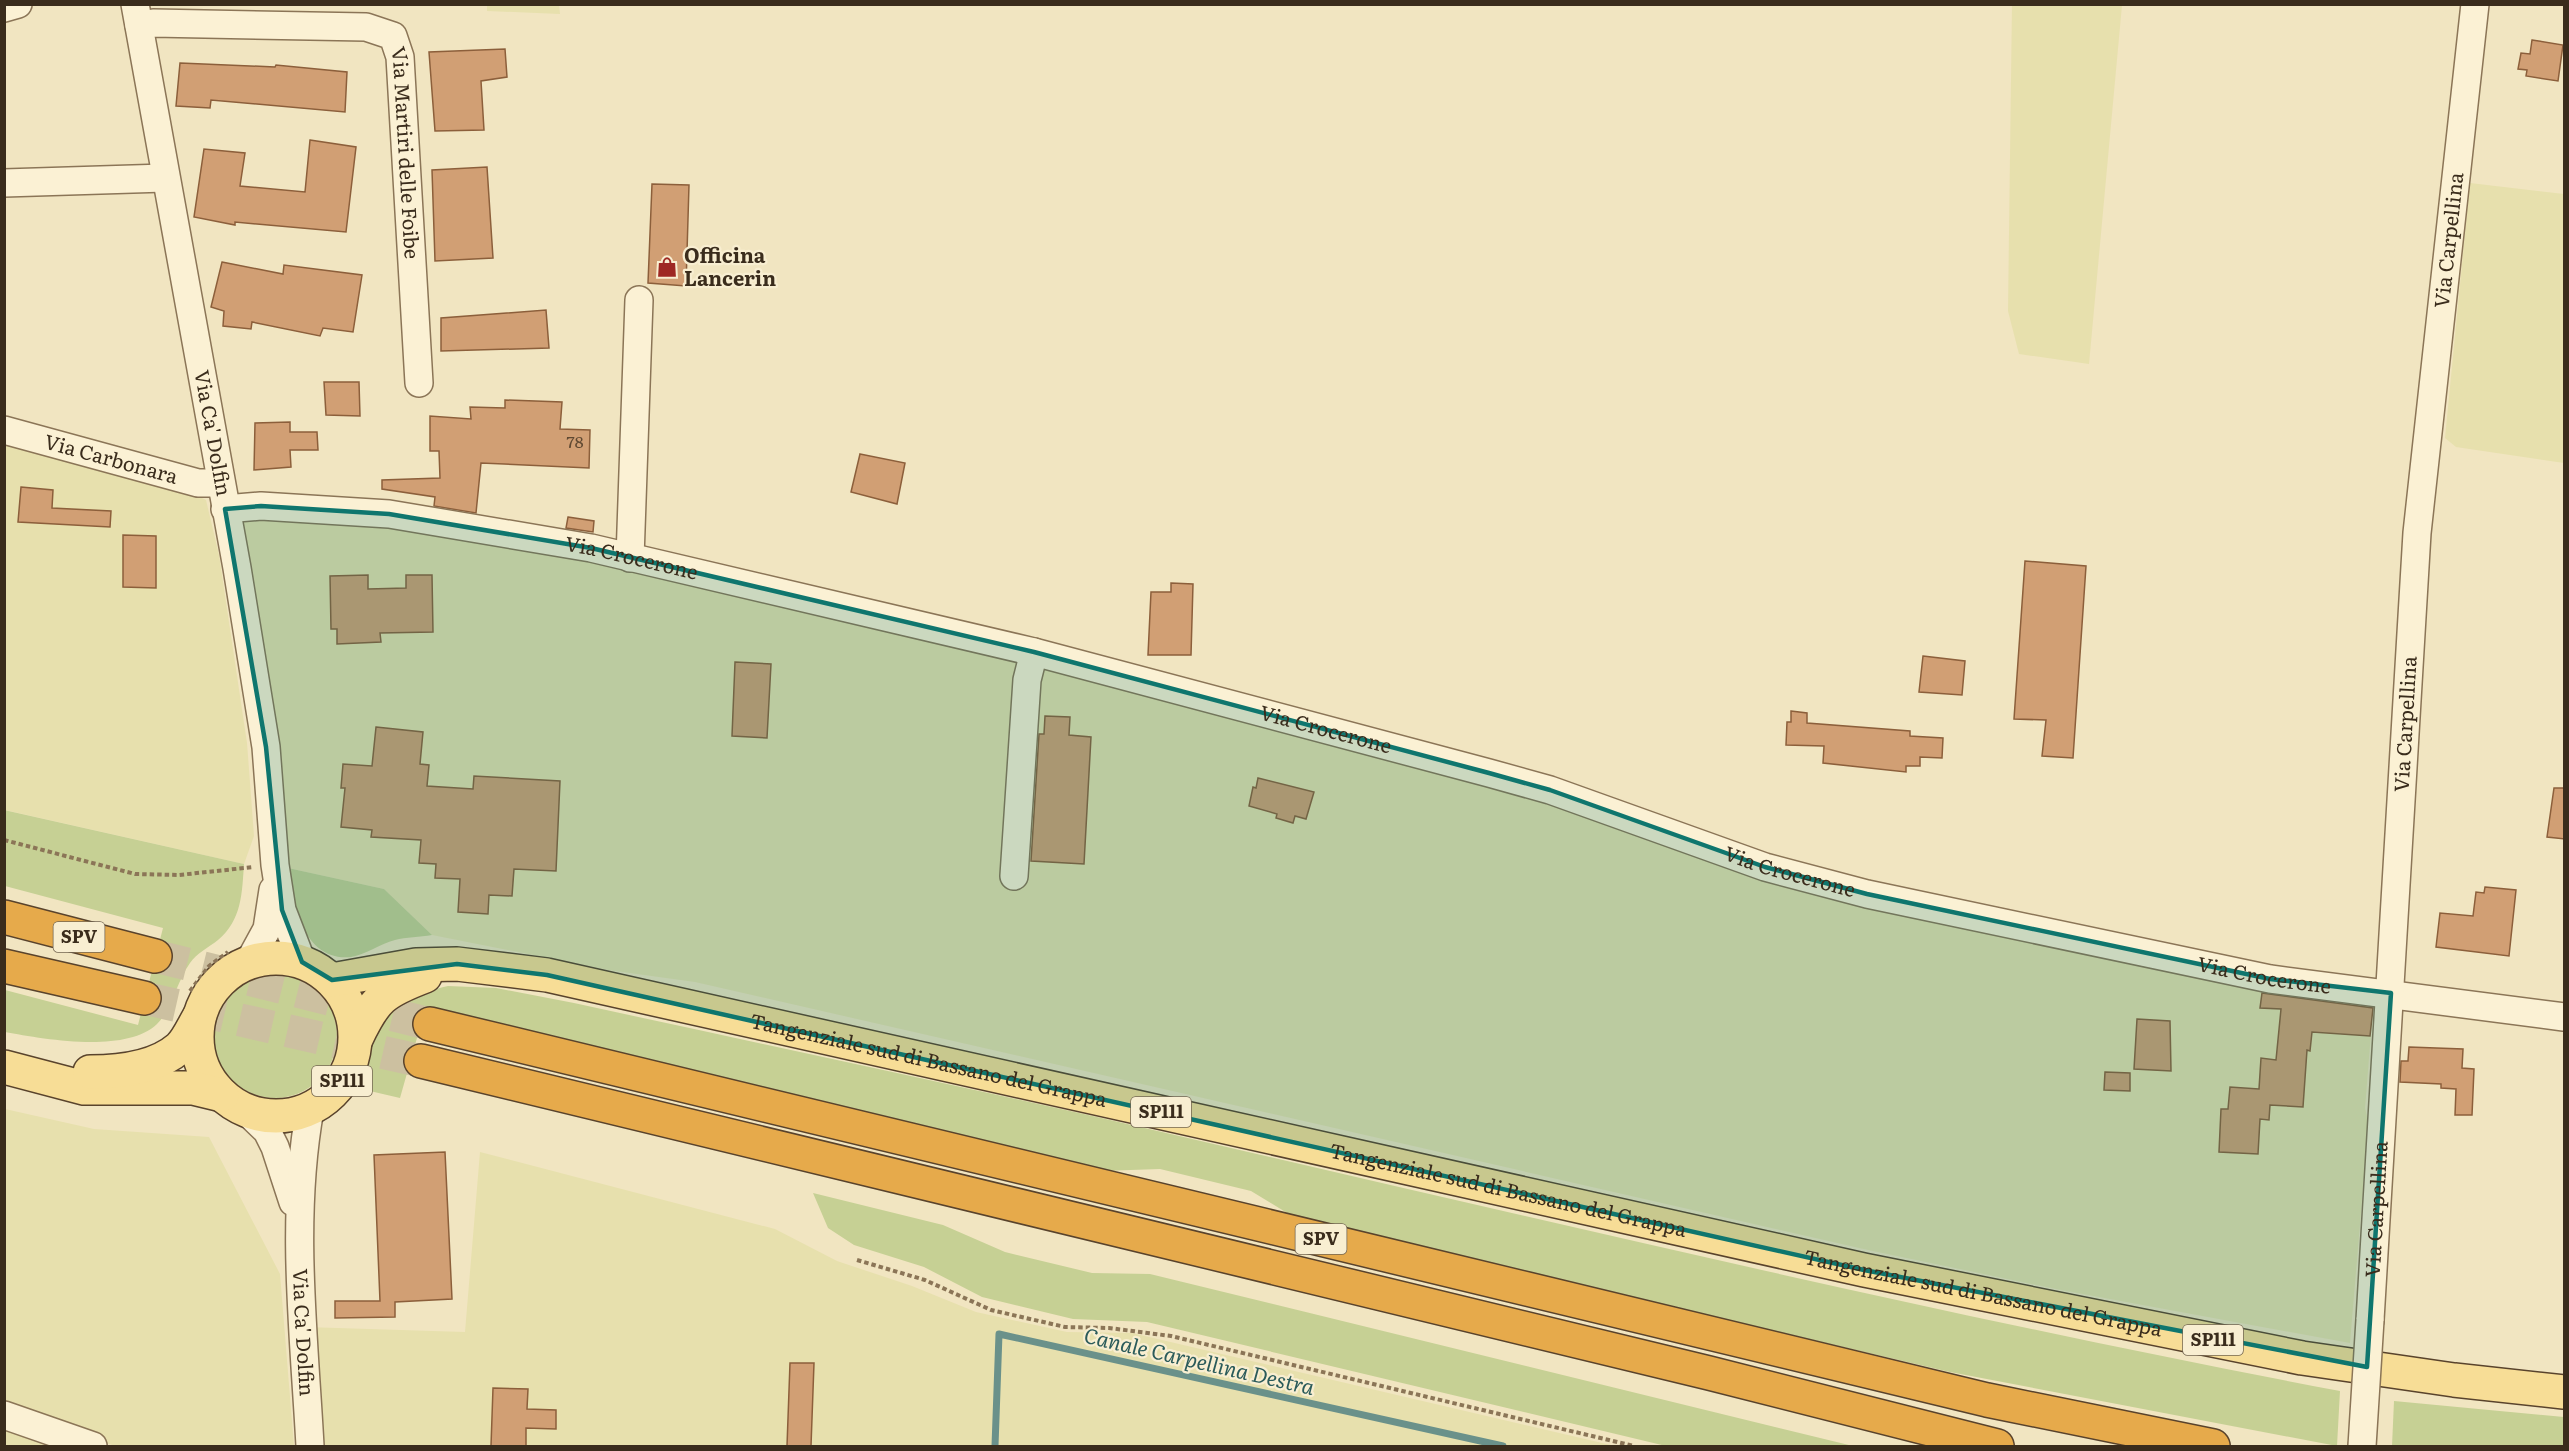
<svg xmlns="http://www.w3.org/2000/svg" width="2569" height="1451" viewBox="0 0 2569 1451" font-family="Literata,serif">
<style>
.farmland{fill:#e7e0ad}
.green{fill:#c6d094}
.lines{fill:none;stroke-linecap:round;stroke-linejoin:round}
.stream{stroke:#6a918a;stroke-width:7}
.building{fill:#d19f74;stroke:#8c5f3b;stroke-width:1.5}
.highway-tunnel{stroke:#ccc0a0;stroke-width:33;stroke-dasharray:33 16;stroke-linecap:butt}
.minor-casing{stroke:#8b7557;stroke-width:30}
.major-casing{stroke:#59432c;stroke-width:36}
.highway-casing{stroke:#59432c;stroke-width:36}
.path{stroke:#8b7557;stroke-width:4;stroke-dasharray:4.5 3;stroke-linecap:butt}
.minor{stroke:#fbf1d4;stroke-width:27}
.major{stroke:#f7dd96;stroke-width:33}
.highway{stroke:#e6aa4b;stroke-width:33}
.minor-bridge-casing{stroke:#8b7557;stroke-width:30;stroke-linecap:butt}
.minor-bridge{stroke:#fbf1d4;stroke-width:27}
.marked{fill:#0f766e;fill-opacity:0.2;stroke:#0f766e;stroke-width:4.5;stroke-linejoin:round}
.labels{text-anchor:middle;stroke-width:4.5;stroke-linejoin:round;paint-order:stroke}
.number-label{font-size:16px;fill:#604932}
.shield{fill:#f8eed1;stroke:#736652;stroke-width:1.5}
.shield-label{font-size:18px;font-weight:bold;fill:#3a2c1c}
.street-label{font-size:20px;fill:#3a2c1c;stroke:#f8eed1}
.poi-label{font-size:20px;font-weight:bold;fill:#3a2c1c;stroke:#f8eed1;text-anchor:start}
.water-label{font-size:21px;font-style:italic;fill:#2b5b5a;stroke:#f8eed1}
</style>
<rect width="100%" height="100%" fill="#f1e5c1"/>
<g class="farmland">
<path d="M 2012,4 L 2122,5 L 2089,364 L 2019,354 L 2008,311 Z"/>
<path d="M 487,5 L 559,5 L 560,14 L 487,11 Z"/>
<path d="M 2470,183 L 2564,194 L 2564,463 L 2456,447 L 2445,438 Z"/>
<path d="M 4,436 L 177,486 L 206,500 L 219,555 L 247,743 L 254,836 L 244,864 L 5,810 Z"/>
<path d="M 292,511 L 644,570 L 1300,729 L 1664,838 L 2374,996 L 2365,1108 L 2368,1120 L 2366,1153 L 2350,1343 L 2061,1290 L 1868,1250 L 695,982 L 608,970 L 432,935 L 384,889 L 288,868 L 241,526 L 245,520 Z"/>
<path d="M 5,1109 L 94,1129 L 209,1137 L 280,1274 L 294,1446 L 115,1446 L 5,1407 Z"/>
<path d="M 480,1152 L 775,1229 L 837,1261 L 912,1286 L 976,1312 L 1067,1332 L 1132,1333 L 1615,1446 L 317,1446 L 305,1327 L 465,1332 Z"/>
<path d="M 4,1419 L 78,1446 L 5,1446 Z"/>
</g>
<g class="green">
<path d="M 4,810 L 244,864 C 242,893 242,920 218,940 C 209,947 196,954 190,963 C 177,981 172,1009 157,1024 C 126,1054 43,1039 5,1032 L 5,990 L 138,1025 L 163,928 L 5,886 Z"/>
<path d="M 288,868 L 384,889 L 432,935 C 420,937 406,937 395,940 C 380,944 365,955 351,957 C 303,962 292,902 288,868 Z"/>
<circle cx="275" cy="1036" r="62"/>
<path d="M 448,986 L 496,988 L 574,1003 C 748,1041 923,1078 1097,1117 C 1511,1212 1923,1312 2340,1391 L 2337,1446 L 1950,1372 L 1297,1219 L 1251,1191 L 1160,1169 L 1101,1171 L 426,1006 L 400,1098 L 357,1088 C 370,1055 376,1012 412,996 C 423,991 436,989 448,986 Z"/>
<path d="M 813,1193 L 943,1225 L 1005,1252 L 1092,1273 L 1150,1274 L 1853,1446 L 1666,1446 L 1147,1322 L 1073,1319 L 982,1297 L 924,1267 L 854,1245 L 828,1228 Z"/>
<path d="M 2394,1401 L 2564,1417 L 2564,1446 L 2392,1446 Z"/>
</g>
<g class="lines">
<path class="stream" d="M 995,1446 L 999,1334 L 1503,1446"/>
</g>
<g class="building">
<path d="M 2532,40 L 2563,45 L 2558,81 L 2526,76 L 2527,70 L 2518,69 L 2521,53 L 2530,54 Z"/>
<path d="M 505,49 L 507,77 L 481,81 L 484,130 L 435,131 L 429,52 Z"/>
<path d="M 180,63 L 275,67 L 276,65 L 347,72 L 345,112 L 211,100 L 210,108 L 176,106 Z"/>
<path d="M 310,140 L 356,147 L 346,232 L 235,222 L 235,225 L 194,217 L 204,149 L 245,153 L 240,186 L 305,192 Z"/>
<path d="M 487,167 L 493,258 L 435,261 L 432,170 Z"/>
<path d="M 652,184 L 689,185 L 686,286 L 648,283 Z"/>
<path d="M 222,262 L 283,274 L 284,265 L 362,275 L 353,332 L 323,328 L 320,336 L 252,322 L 251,329 L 223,326 L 224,311 L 211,307 Z"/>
<path d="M 546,310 L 549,348 L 441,351 L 441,318 Z"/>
<path d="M 324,382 L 359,382 L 360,416 L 326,415 Z"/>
<path d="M 505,400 L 562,402 L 560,429 L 590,430 L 589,468 L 481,463 L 476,513 L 434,506 L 435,497 L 382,489 L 382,480 L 440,478 L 439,451 L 430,451 L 430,416 L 471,419 L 470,407 L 505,408 Z"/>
<path d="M 290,422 L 290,432 L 317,432 L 318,450 L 290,450 L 291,467 L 254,470 L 255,423 Z"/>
<path d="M 860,454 L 905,463 L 897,504 L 851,492 Z"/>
<path d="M 21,487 L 53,490 L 52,508 L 111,511 L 110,527 L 18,522 Z"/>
<path d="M 568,517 L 594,521 L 593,532 L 566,528 Z"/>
<path d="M 123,535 L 156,536 L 156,588 L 123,587 Z"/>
<path d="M 2025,561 L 2086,566 L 2073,758 L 2042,756 L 2046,720 L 2014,719 Z"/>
<path d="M 368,575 L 368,589 L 406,588 L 406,575 L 432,575 L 433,632 L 380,633 L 381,642 L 337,644 L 337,629 L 331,629 L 330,576 Z"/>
<path d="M 1171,583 L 1193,584 L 1191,655 L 1148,655 L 1151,592 L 1171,592 Z"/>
<path d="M 1923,656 L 1965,661 L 1962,695 L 1919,692 Z"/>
<path d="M 735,662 L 771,664 L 767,738 L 732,736 Z"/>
<path d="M 1791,711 L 1807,713 L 1807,723 L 1910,731 L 1910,736 L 1943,738 L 1942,758 L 1920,757 L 1920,766 L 1906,766 L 1906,772 L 1823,763 L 1824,746 L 1786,745 L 1787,722 L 1791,722 Z"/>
<path d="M 1045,716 L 1070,717 L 1069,735 L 1091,737 L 1084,864 L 1031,861 L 1039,734 L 1044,734 Z"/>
<path d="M 376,727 L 423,732 L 420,764 L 429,765 L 427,786 L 473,789 L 474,776 L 560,781 L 556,871 L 514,869 L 512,896 L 489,895 L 488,914 L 458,912 L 460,879 L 435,878 L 436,864 L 419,863 L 421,840 L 371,837 L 372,830 L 341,827 L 345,788 L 341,788 L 343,764 L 372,766 Z"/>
<path d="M 1258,778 L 1314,792 L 1306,819 L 1295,816 L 1293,823 L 1276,818 L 1277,814 L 1249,806 L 1253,787 L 1256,788 Z"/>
<path d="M 2554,788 L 2565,788 L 2565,839 L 2547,837 Z"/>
<path d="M 2485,887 L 2516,890 L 2509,956 L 2436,947 L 2440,913 L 2473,916 L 2476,892 L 2484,893 Z"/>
<path d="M 2262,993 L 2373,1008 L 2370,1036 L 2312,1032 L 2310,1051 L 2307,1050 L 2303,1107 L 2270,1105 L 2269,1120 L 2260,1119 L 2258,1154 L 2219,1152 L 2221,1109 L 2228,1109 L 2230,1087 L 2259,1089 L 2261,1058 L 2276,1060 L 2281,1009 L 2260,1008 Z"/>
<path d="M 2137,1019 L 2170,1021 L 2171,1071 L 2134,1069 Z"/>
<path d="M 2409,1047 L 2463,1049 L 2462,1068 L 2474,1069 L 2472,1115 L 2455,1115 L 2456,1089 L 2441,1088 L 2441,1084 L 2400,1082 L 2401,1061 L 2408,1061 Z"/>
<path d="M 2105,1072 L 2130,1073 L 2130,1091 L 2104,1090 Z"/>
<path d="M 445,1152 L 452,1299 L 395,1302 L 395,1317 L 335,1318 L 335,1301 L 380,1301 L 374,1155 Z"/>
<path d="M 790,1363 L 814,1363 L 811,1446 L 787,1446 Z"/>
<path d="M 493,1388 L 528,1389 L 527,1409 L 556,1410 L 556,1429 L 526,1428 L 526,1446 L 491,1446 Z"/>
</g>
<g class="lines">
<g class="highway-tunnel">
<path d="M 155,956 L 430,1024"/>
<path d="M 144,998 L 421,1061"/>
</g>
<g class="minor-casing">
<g id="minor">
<path id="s1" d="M 135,4 L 237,568 L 266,747 L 275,865 L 282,910 L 302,962"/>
<path d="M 4,8 L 18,4"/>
<path id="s2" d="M 139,25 L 153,23 L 366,27 L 393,36 L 400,57 L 419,383"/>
<path d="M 4,183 L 165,178"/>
<path id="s3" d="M 4,430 L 198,483 L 219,483"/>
<path id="s4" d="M 225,509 L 261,506 L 389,514 L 591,548 L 1034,652 L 1489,773 L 1550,790 L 1765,867 L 1867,894 L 2270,979 L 2564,1017"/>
<path d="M 630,558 L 639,300"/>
<path d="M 1014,876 L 1027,680 L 1034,652"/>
<path d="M 249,962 L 267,929 L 273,890"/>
<path d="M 243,1108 L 267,1131 L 275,1147 L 293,1202"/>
<path id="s5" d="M 310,1109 C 290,1220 304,1334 310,1446"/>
<path id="s6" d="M 2370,1320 L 2417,533 L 2475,4"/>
<path d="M 4,1415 L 93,1446"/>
</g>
</g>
<g class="major-casing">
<g id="major">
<circle cx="276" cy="1037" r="79"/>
<path id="s7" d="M 332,980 L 416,965 L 457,964 L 547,975 L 1864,1270 L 2302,1358 L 2454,1380 L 2564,1392"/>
<path d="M 356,1039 C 375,998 383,992 425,976"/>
<path d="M 4,1067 L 84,1088 L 193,1088 L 222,1095"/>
<path d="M 90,1072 C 118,1072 156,1068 179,1048 C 187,1041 193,1027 199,1017"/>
</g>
</g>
<g class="highway-casing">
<g id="highway">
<path d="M 4,917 L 155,956"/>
<path d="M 4,966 L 144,998"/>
<path d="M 430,1024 L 1987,1400 L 2213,1446"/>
<path d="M 421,1061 L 1709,1373 L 1997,1446"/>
</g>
</g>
<g class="path">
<path d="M 4,840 L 135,874 L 179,875 L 254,867"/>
<path d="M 190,991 L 209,966 L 228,952"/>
<path d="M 857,1260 L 925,1280 L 991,1310 L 1065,1327 L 1109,1328 L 1171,1336 L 1634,1446"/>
</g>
<use href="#minor" class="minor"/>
<use href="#major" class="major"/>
<use href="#highway" class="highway"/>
<g class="minor-bridge-casing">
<path id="minor-bridge" d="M 2362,1446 L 2370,1320"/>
</g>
<use href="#minor-bridge" class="minor-bridge"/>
</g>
<path class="marked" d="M 261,506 L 389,514 L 591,548 L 1034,652 L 1489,773 L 1550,790 L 1765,867 L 1867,894 L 2270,979 L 2391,993 L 2367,1367 L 1864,1270 L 547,975 L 457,964 L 332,980 L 302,962 L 282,910 L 266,747 L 225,509 Z"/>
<defs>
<g id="shop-bare" transform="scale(1.62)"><path d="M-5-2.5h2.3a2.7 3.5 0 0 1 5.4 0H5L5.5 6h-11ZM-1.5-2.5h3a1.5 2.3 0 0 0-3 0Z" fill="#9e2823" stroke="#f8eed1" stroke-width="2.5" paint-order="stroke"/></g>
</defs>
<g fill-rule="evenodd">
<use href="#shop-bare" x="667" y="267"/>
</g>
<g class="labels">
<g class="number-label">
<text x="575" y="448">78</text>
</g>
<g class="shield">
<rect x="53.5" y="922" width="51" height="30" rx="4.5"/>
<rect x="312" y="1066" width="60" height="30" rx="4.5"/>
<rect x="1131" y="1097" width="60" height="30" rx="4.5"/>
<rect x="1295.5" y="1224" width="51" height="30" rx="4.5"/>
<rect x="2183" y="1325" width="60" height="30" rx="4.5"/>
</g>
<g class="shield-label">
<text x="79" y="943">SPV</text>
<text x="342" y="1087">SP111</text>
<text x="1161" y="1118">SP111</text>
<text x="1321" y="1245">SPV</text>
<text x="2213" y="1346">SP111</text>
</g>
<g class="street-label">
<text dy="7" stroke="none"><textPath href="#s2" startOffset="374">Via Martiri delle Foibe</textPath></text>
<text dy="7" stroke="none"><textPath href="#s6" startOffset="1083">Via Carpellina</textPath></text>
<text dy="7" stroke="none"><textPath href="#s1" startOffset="436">Via Ca' Dolfin</textPath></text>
<text dy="7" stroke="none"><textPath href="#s3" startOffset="111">Via Carbonara</textPath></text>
<text dy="7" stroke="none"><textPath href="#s4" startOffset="411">Via Crocerone</textPath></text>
<text dy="7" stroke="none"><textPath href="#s6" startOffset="597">Via Carpellina</textPath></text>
<text dy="7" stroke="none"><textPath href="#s4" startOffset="1126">Via Crocerone</textPath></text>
<text dy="7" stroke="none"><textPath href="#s4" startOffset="1612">Via Crocerone</textPath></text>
<text dy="7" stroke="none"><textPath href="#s4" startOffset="2098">Via Crocerone</textPath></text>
<text dy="7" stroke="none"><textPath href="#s7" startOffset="608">Tangenziale sud di Bassano del Grappa</textPath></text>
<text dy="7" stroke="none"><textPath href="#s7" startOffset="1202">Tangenziale sud di Bassano del Grappa</textPath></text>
<text dy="7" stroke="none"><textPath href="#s6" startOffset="111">Via Carpellina</textPath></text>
<text dy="7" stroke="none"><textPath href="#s7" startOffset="1688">Tangenziale sud di Bassano del Grappa</textPath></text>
<text dy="7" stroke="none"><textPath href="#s5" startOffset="224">Via Ca' Dolfin</textPath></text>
</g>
<g class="poi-label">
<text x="684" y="263">Officina<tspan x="684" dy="23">Lancerin</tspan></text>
</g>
<g class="water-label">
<text transform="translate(1199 1362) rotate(13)" y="7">Canale Carpellina Destra</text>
</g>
</g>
<rect width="2569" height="1451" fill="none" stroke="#3a2c1c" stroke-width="12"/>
</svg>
